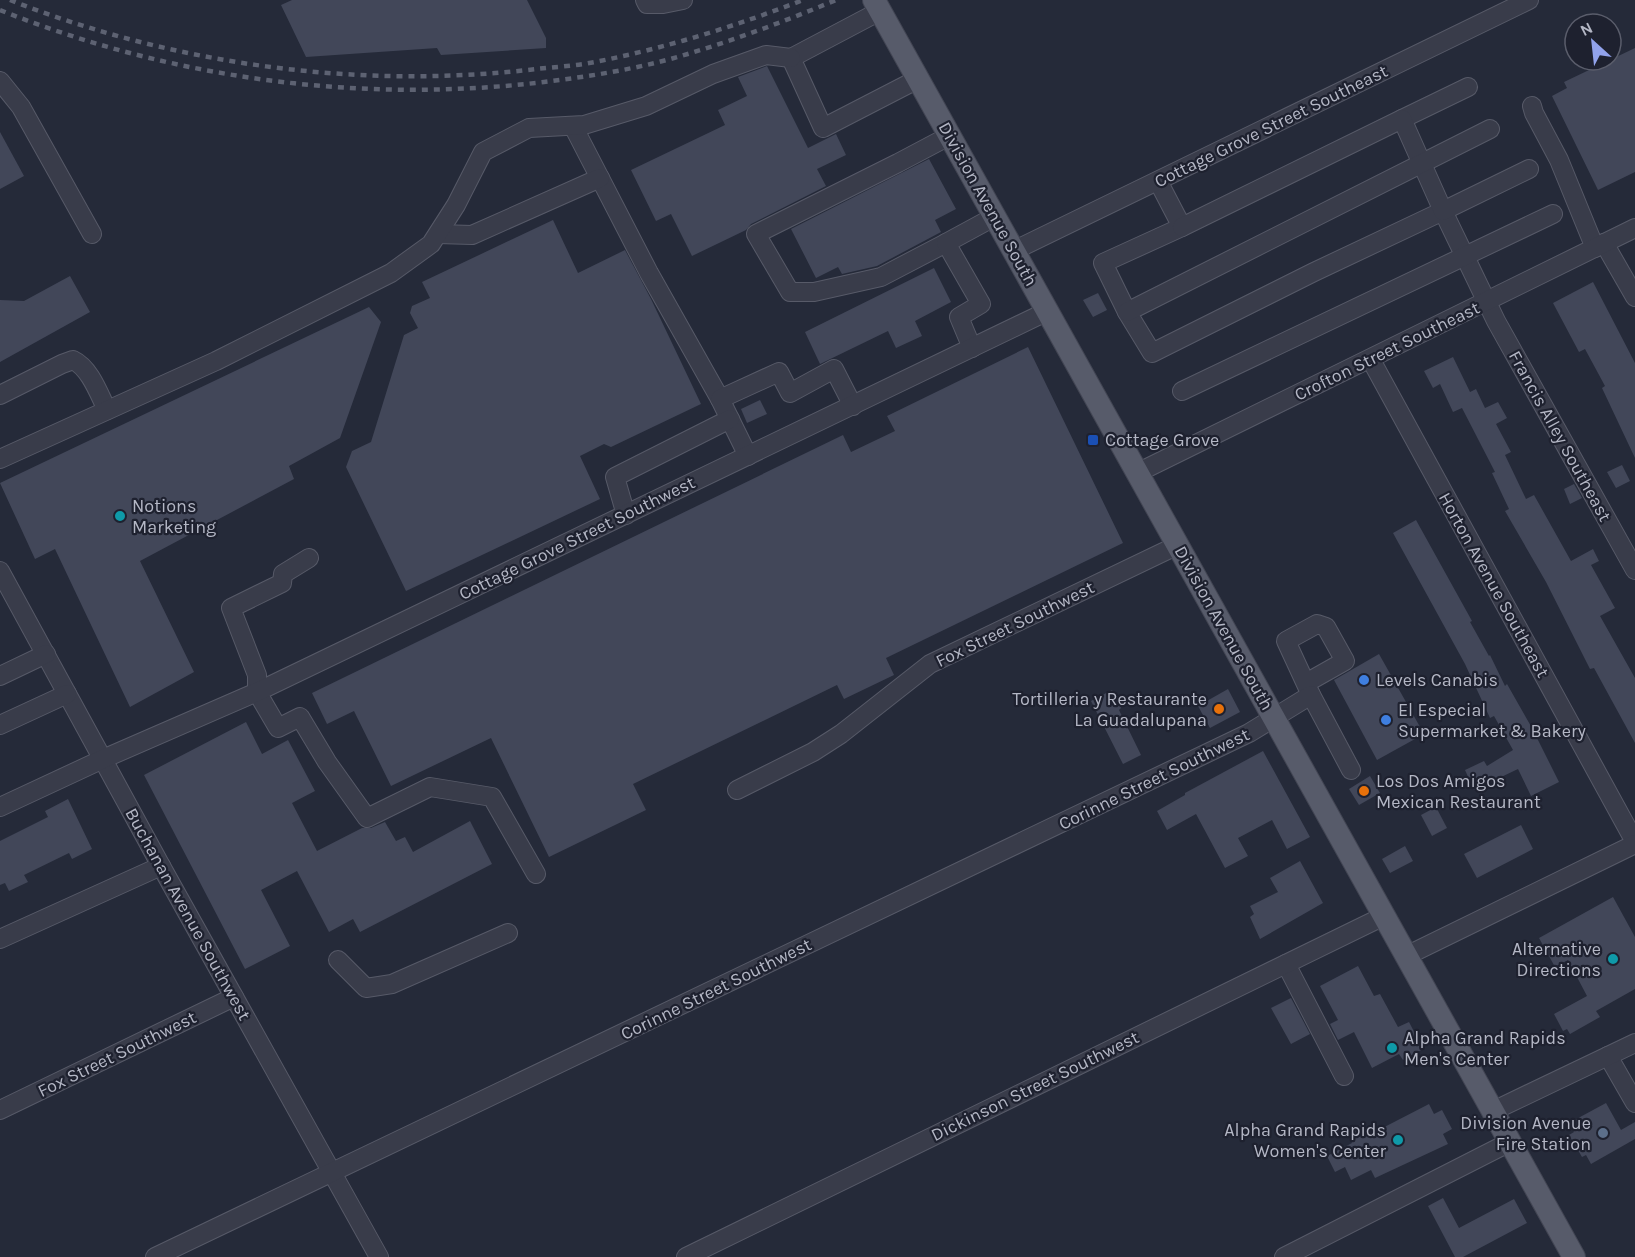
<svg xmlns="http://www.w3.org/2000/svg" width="1635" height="1257" viewBox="0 0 1635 1257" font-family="Karla,sans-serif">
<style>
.building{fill:#424759}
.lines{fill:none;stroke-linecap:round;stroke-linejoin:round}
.minor-casing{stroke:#575a68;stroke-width:20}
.major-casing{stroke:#424553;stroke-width:24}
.minor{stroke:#393c4a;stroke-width:18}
.major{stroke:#575b6a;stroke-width:22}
.rail{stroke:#5d6272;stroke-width:4.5;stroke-dasharray:6 6;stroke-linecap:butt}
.transit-dot{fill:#1a4fb4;stroke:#1e212f;stroke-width:2}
.culture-dot{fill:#0f9aa8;stroke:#1e212f;stroke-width:2}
.shop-dot{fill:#3f7fe0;stroke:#1e212f;stroke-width:2}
.food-dot{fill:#e8710a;stroke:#1e212f;stroke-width:2}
.service-dot{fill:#5c6f8a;stroke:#1e212f;stroke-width:2}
.labels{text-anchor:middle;stroke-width:4.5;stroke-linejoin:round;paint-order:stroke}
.street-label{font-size:18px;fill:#b4b7c5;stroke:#1e212f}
.poi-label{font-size:18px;fill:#b4b7c5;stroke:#1e212f;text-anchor:start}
</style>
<rect width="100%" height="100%" fill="#252a39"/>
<g class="building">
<path d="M 292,0 L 527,0 L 546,38 L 546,48 L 441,55 L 437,48 L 306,57 L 281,5 Z"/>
<path d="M 1635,48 L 1635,172 L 1598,190 L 1552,96 L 1567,88 L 1564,82 Z"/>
<path d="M 767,66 L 808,148 L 836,134 L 846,155 L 817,169 L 826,186 L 751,224 L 746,230 L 692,256 L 671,214 L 656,221 L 631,170 L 725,125 L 718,110 L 747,96 L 738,77 Z"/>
<path d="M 0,132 L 24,176 L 0,189 Z"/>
<path d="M 929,159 L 956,209 L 935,220 L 941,232 L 877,266 L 842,274 L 838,267 L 816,278 L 791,229 Z"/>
<path d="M 553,220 L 578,273 L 625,250 L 651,299 L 701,404 L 611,447 L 604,444 L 580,456 L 600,499 L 406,591 L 346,467 L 352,451 L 371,442 L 404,335 L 418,328 L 410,313 L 412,306 L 430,298 L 422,282 Z"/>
<path d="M 934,268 L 951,302 L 915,321 L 922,336 L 896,348 L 888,331 L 820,364 L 805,332 Z"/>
<path d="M 70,276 L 90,312 L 0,362 L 0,300 L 24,301 Z"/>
<path d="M 1593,282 L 1635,363 L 1635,458 L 1602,388 L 1605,386 L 1585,349 L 1579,352 L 1553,303 Z"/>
<path d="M 1098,293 L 1107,310 L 1093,317 L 1083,300 Z"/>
<path d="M 369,307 L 381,322 L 340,438 L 289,466 L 294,479 L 140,561 L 194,672 L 130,707 L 55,549 L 35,559 L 0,483 Z"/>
<path d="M 1028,347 L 1123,543 L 886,658 L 894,675 L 844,699 L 837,685 L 633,784 L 646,810 L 549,857 L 491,738 L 391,786 L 354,711 L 327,724 L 312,693 L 843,435 L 851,452 L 895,431 L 887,416 Z"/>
<path d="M 1453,357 L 1470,392 L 1476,389 L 1485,408 L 1498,402 L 1507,418 L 1496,424 L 1511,452 L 1505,455 L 1526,499 L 1534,495 L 1571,561 L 1593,549 L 1599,561 L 1591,565 L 1615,608 L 1600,616 L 1635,678 L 1635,743 L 1594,668 L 1590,669 L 1546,582 L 1505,511 L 1509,509 L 1492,473 L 1495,472 L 1462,408 L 1453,412 L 1440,384 L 1433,388 L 1424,371 Z"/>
<path d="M 760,400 L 767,414 L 747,423 L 741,409 Z"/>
<path d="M 1622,465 L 1630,481 L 1616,488 L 1607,472 Z"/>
<path d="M 1574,484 L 1582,498 L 1570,504 L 1564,489 Z"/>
<path d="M 1416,520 L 1472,621 L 1470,622 L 1489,656 L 1490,655 L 1505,686 L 1507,684 L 1532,728 L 1559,782 L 1531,796 L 1518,769 L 1474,790 L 1465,770 L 1484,761 L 1487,766 L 1513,750 L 1494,716 L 1490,718 L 1465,664 L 1393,533 Z"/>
<path d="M 1379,654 L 1424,734 L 1377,760 L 1334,680 Z"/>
<path d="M 1228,689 L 1240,712 L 1210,728 L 1198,706 Z"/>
<path d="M 1112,690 L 1121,708 L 1119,710 L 1141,755 L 1123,764 L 1091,701 Z"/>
<path d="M 246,722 L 262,754 L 288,740 L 315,791 L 292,803 L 317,851 L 362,828 L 371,828 L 385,822 L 396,841 L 405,837 L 413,852 L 470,821 L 492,864 L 360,932 L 353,919 L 329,932 L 297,871 L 261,890 L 290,946 L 245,969 L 144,775 Z"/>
<path d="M 1263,751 L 1310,837 L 1287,849 L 1272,820 L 1238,838 L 1248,856 L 1225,868 L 1196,814 L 1167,830 L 1157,811 L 1185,795 L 1185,793 Z"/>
<path d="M 1370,776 L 1380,793 L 1359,805 L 1349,789 Z"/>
<path d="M 68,799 L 92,849 L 72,859 L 69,853 L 24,875 L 28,882 L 9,891 L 5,883 L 0,885 L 0,841 L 48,817 L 45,811 Z"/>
<path d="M 1436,807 L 1447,828 L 1432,836 L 1421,815 Z"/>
<path d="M 1521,825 L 1533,849 L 1477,878 L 1464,854 Z"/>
<path d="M 1405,846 L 1413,861 L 1390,873 L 1382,859 Z"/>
<path d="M 1300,861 L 1323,903 L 1260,939 L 1250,917 L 1254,914 L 1250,906 L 1278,892 L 1270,878 Z"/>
<path d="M 1613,897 L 1635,937 L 1635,989 L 1596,1011 L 1600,1017 L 1570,1034 L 1567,1029 L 1563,1031 L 1554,1014 L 1587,996 L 1568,960 L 1555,967 L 1539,938 Z"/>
<path d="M 1358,966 L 1374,996 L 1380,994 L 1398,1027 L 1409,1022 L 1423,1049 L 1403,1060 L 1399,1054 L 1372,1068 L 1354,1032 L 1338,1040 L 1330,1024 L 1338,1020 L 1320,986 Z"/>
<path d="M 1291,998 L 1310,1034 L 1291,1044 L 1271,1008 Z"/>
<path d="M 1606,1103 L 1621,1130 L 1635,1122 L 1635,1139 L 1591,1164 L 1586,1155 L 1582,1157 L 1569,1135 L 1574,1132 L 1569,1123 Z"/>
<path d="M 1429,1104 L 1434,1114 L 1442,1110 L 1452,1129 L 1443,1134 L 1448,1144 L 1375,1178 L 1371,1170 L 1351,1180 L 1345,1167 L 1335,1172 L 1327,1156 L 1352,1143 L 1347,1132 L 1361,1125 L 1367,1136 Z"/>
<path d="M 1443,1198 L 1459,1228 L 1514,1199 L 1527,1223 L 1463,1257 L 1455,1257 L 1428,1206 Z"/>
</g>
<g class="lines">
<g class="minor-casing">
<g id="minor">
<path d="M 645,0 L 647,4 L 663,4 L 683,0"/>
<path d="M 880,11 L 791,58 L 823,128 L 918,79"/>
<path d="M 0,81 L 21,107 L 92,234"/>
<path d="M 1532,106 L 1534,113 L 1559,160 L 1595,248"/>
<path d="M 1402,119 L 1468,87"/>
<path d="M 573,126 L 649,273 L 720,399"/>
<path d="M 1158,181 L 1182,227 L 1103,263 L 1127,312 L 1152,353 L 1314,272 L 1443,211 L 1496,321 L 1635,570"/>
<path d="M 1182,227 L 1402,119 L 1443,211 L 1529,169"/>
<path d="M 438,234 L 472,235 L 600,178"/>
<path d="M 946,243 L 881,277 L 814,292 L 790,292 L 756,234 L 898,163 L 949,136"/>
<path d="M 1604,243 L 1635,297"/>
<path d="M 1013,251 L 1529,0"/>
<path d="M 1127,312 L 1490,129"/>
<path d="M 972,348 L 959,317 L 981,304 L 946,243 L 994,217"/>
<path d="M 1371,360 L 1635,842"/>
<path d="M 1182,391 L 1553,214"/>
<path d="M 0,395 L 62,364 L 73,360 C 90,368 99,394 107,410"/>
<path d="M 748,456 L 720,399 L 779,372 L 790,393 L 834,369 L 853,406"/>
<path d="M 0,459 L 216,361 L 391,273 L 431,244 L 456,205 L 483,152 L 529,128 L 584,125 L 646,106 L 713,74 L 766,55 L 791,58"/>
<path d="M 1137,473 L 1635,228"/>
<path d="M 626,515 L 615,477 L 730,419"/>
<path d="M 309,558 L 283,574 L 282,583 L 231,608 L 257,675 L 257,692 L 278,728 L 300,717 L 327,762 L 367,818 L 430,787 L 492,797 L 536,874"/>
<path d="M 0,571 L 161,866 L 379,1257"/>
<path d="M 0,676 L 46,654"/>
<path d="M 1306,683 L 1345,661 L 1326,627 L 1317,624 L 1286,641 L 1311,695"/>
<path d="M 0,725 L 67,694"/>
<path d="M 737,790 L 813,752 L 841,734 L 930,664 L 1178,545"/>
<path d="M 0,807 L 103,759 L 257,692 L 1048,311"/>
<path d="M 0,939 L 161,866"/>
<path d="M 1406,956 L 1635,844"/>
<path d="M 338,960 L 366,988 L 392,984 L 508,933"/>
<path d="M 1286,964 L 1344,1076"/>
<path d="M 1608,1056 L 1635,1103"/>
<path d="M 0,1110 L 234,997"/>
<path d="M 1493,1111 L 1635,1043"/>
<path d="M 155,1257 L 1249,733 L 1311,695 L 1351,770"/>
<path d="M 686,1257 L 1384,916"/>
<path d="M 1284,1257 L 1510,1142"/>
</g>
</g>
<g class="major-casing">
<path id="major" d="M 874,0 L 1574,1257"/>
</g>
<use href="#minor" class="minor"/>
<use href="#major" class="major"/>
<g class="rail">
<path d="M 10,0 C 175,65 360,90 536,69 C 555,67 575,66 595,62 C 666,48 736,26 803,0"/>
<path d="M 0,10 C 172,79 360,104 544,82 C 593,76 643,68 691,53 C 740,38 788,20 836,0"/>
</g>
</g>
<rect class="transit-dot" x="1087" y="434" width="12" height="12" rx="3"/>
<g class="culture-dot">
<circle cx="120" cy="516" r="6"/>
<circle cx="1613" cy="959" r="6"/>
<circle cx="1392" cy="1048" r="6"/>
<circle cx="1398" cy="1140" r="6"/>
</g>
<g class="shop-dot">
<circle cx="1364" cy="680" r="6"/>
<circle cx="1386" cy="720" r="6"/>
</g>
<g class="food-dot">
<circle cx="1219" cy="709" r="6"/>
<circle cx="1364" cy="791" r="6"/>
</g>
<circle class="service-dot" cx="1603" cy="1133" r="6"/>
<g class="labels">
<g class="street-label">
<text transform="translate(1271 126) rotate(-26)" y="6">Cottage Grove Street Southeast</text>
<text transform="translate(988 204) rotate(61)" y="6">Division Avenue South</text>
<text transform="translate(1387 351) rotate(-26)" y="6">Crofton Street Southeast</text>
<text transform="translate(1560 436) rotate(61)" y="6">Francis Alley Southeast</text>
<text transform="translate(577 538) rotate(-26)" y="6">Cottage Grove Street Southwest</text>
<text transform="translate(1494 585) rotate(61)" y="6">Horton Avenue Southeast</text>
<text transform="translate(1015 624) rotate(-26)" y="6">Fox Street Southwest</text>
<text transform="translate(1224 628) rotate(61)" y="6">Division Avenue South</text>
<text transform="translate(1154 779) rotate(-26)" y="6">Corinne Street Southwest</text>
<text transform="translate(188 914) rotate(61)" y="6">Buchanan Avenue Southwest</text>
<text transform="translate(716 989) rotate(-26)" y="6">Corinne Street Southwest</text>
<text transform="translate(117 1054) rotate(-26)" y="6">Fox Street Southwest</text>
<text transform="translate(1035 1086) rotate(-26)" y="6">Dickinson Street Southwest</text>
</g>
<g class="poi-label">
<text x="1105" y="446">Cottage Grove</text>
<text x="132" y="512">Notions<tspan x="132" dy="21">Marketing</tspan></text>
<text x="1376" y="686">Levels Canabis</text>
<text x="1207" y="705" text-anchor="end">Tortilleria y Restaurante<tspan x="1207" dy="21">La Guadalupana</tspan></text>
<text x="1398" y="716">El Especial<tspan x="1398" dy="21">Supermarket &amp; Bakery</tspan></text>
<text x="1376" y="787">Los Dos Amigos<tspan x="1376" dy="21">Mexican Restaurant</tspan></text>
<text x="1601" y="955" text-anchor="end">Alternative<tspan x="1601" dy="21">Directions</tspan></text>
<text x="1404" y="1044">Alpha Grand Rapids<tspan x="1404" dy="21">Men's Center</tspan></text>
<text x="1591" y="1129" text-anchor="end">Division Avenue<tspan x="1591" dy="21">Fire Station</tspan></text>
<text x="1386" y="1136" text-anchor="end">Alpha Grand Rapids<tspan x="1386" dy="21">Women's Center</tspan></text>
</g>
</g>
<g transform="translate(1593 42) rotate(333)"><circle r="28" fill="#1e212f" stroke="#5a5d6b" stroke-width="1.5"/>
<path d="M0-4.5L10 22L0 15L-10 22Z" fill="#92a3ec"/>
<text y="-9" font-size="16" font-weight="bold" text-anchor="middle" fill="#b4b7c5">N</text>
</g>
</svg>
